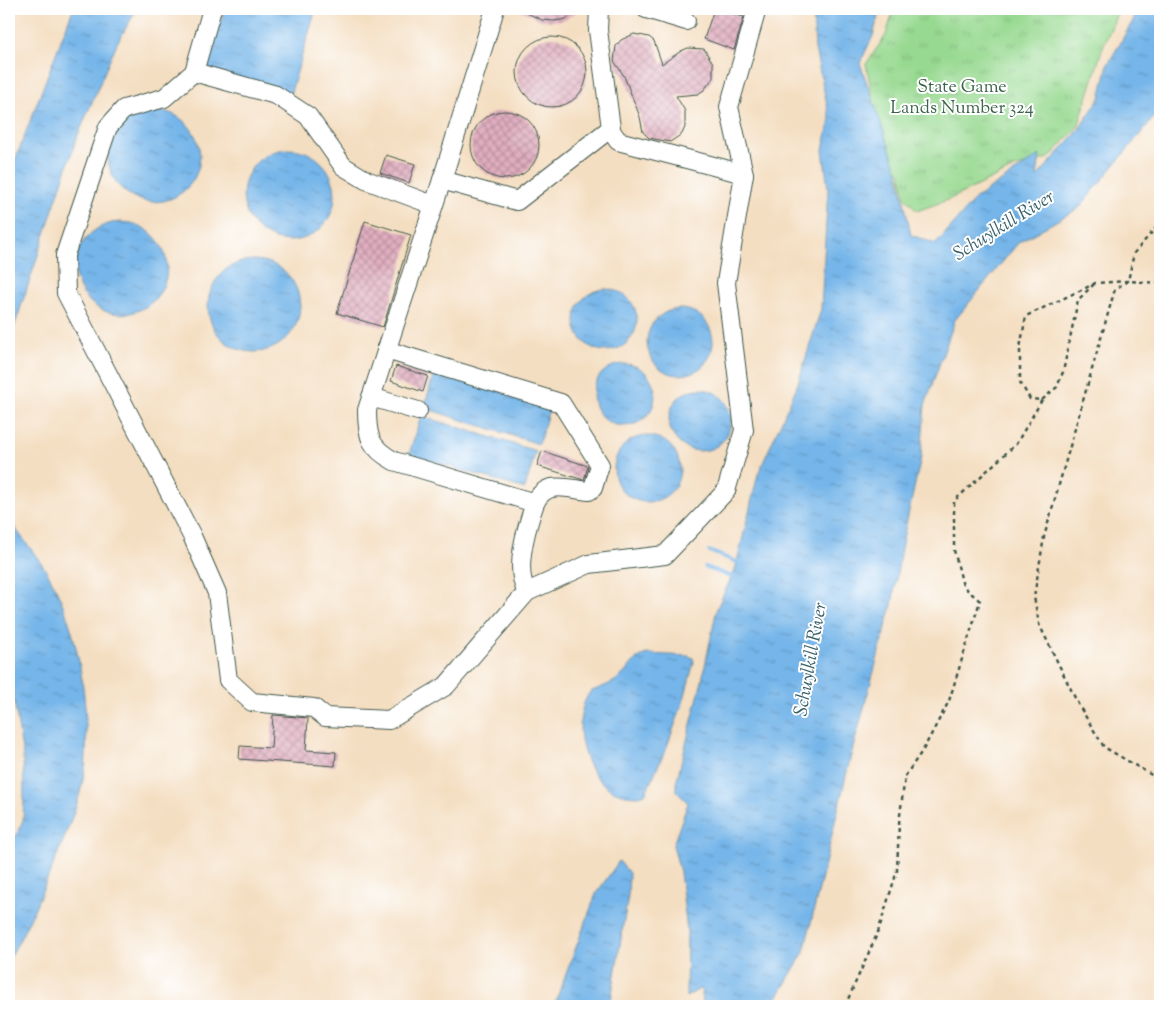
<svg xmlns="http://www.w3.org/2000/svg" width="1169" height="1015" viewBox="0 0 1169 1015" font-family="'Sorts Mill Goudy',serif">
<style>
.park{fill:url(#park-tufts);stroke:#5b8b62}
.water{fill:url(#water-ripples);stroke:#4a798e}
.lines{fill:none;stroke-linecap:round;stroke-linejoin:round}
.stream{stroke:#75b5e9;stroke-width:4}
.building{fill:url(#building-cross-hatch)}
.minor-casing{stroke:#3f5549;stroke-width:20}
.path{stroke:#3f5549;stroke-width:2.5;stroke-dasharray:4 4;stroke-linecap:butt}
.minor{stroke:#fff;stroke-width:18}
.labels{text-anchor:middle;stroke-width:4;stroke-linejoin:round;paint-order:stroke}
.park-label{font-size:18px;fill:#3d644b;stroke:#fff}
.water-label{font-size:19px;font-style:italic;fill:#39616a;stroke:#fff}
</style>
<defs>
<pattern id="park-tufts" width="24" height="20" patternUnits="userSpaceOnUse" patternTransform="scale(1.25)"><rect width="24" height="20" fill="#97d990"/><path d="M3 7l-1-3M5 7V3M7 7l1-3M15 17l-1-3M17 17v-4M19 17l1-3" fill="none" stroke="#82bb7d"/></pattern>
<pattern id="water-ripples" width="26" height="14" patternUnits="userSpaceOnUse" patternTransform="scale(1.25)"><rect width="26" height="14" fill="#75b5e9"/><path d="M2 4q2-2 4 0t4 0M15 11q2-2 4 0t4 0" fill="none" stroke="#5f94be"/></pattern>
<pattern id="building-cross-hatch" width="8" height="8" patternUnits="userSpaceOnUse" patternTransform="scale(1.25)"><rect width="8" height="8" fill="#e1aec0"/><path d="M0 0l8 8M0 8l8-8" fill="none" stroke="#b68f9d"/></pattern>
</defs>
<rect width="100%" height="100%" fill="#fff"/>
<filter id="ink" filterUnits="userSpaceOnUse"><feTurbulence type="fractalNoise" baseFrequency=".02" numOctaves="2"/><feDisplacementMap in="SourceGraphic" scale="10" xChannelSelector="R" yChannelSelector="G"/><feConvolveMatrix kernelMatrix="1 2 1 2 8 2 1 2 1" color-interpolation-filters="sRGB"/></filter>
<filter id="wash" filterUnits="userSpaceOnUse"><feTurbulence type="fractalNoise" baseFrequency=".0096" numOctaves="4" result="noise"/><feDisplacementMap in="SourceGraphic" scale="20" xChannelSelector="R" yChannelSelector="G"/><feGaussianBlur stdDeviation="1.12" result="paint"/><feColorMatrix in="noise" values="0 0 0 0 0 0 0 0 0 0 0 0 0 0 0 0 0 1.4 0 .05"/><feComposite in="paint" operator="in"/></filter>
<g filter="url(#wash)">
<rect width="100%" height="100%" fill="#f4dec1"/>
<path class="park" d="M 894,9 L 1119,9 L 1103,47 L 1078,127 L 1049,158 L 1014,168 L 950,199 L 917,211 L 905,198 L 900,172 L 885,159 L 866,64 L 886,35 Z"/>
<g class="water">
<path d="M 73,9 L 137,9 L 117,43 L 76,140 L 9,343 L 9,176 Z"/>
<path d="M 225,9 L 316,9 L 290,95 L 205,68 Z"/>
<path d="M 813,9 L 880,9 L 873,36 L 860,63 L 898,172 L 911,235 L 936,244 L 976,198 L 1040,155 L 1037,177 L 1077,132 L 1100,98 L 1108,64 L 1134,19 L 1135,9 L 1160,9 L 1160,110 L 1079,208 L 1019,242 L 955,320 L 925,405 L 921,457 L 902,543 L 892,605 L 850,759 L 804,952 L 772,1006 L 699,1006 L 703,1001 L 701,988 L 686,997 L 687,931 L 680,872 L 673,845 L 688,803 L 676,791 L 676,783 L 701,685 L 717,608 L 735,570 L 758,474 L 797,386 L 821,309 L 828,188 L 823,150 L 830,119 L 815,49 Z"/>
<circle cx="154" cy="156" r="46"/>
<circle cx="289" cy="195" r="46"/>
<circle cx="121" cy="268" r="46"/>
<circle cx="254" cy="306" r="46"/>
<circle cx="606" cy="320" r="31"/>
<circle cx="680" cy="342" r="33"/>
<circle cx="624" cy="395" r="31"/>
<path d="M 435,370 L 550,406 L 539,444 L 424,408 Z"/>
<circle cx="700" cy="420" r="31"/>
<path d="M 421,416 L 536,451 L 525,489 L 409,454 Z"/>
<circle cx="647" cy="469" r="33"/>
<path d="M 9,519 C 23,541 43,561 54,585 C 79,635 88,699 86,755 C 85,792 67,830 54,863 C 40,896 27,929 9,959 L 9,852 L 23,820 L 24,794 L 23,756 L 9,670 Z"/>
<path d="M 648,654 L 689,656 L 693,658 L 694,662 L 683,703 L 666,749 L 645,794 C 639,797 634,796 626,795 C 584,788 568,723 590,692 C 600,687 611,685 620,677 C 630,669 634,656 648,654 Z"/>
<path d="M 619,861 L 629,873 L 628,896 L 610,1006 L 554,1006 L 596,894 Z"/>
</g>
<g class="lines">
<g class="stream">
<path d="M 709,551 L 742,564"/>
<path d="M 705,567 L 735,578"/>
</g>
</g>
<g id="blocks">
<g class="building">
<path d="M 518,9 L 580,9 L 566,19 L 554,21 L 542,20 Z"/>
<path d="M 714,9 L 744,17 L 734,50 L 704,39 Z"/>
<path d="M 634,34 L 649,37 L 654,41 L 662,64 L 681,51 L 688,48 L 704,49 L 713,63 L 713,78 L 704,90 L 698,94 L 676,96 L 685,111 L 685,127 L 682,134 L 670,142 L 649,138 L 643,132 L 640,117 L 624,76 L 614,61 L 616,46 L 621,40 Z"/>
<circle cx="552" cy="72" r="35"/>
<circle cx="505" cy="145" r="34"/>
<path d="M 386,155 L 415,164 L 409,183 L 380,173 Z"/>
<path d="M 365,221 L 411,235 L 383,327 L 337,313 Z"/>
<path d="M 396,366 L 428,376 L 423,392 L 391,381 Z"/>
<path d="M 542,451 L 588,466 L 584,480 L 537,466 Z"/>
<path d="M 273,715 L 308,718 L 306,750 L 336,752 L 335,766 L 239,759 L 240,746 L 271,748 Z"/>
</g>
</g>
</g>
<g filter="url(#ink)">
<use href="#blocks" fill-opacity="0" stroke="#3f5549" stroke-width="1"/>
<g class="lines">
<g class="minor-casing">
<g id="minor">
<path d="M 212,9 L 194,72 L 164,98 L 124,109 L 108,127 L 65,255 L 66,293 L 192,536 L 217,593 L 228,680 L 252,702 L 314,708 L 325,717 L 389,720 L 446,686 L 527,592 L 589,564 L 665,555 L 726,491 L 744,430 L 726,283 L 744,174 L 729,107 L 757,9"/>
<path d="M 495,9 L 442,180 L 367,410 C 367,437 370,448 394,461 L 535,503 C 527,526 513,569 527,592"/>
<path d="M 646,9 L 686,21"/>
<path d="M 194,72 L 276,95 L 308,116 L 343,166 L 366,180 L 433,205"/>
<path d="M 610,129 L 618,141 L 744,174"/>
<path d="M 442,180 L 517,201 L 611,128 L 598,30 L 599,9"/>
<path d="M 386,350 L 561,403 L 600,465 L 593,488 L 589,491 C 567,489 546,479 535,503"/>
<path d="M 371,397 L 418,411"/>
</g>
</g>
<g class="path">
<path d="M 1160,283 L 1128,281 L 1115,289 L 1044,537 L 1034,597 L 1039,624 L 1078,704 L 1104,747 L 1160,780"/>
<path d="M 1094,284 L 1078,300 L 1063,372 L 1057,387 L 1042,400 L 1030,399 L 1020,382 L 1020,348 L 1026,316 L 1094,284 L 1095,283 L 1128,281 L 1134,253 L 1160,223"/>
<path d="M 845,1006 L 878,932 L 897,871 L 899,823 L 905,776 L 923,750 L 949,701 L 980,601 L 963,586 L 954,550 L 954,501 L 1016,444 L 1042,400"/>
</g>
<use href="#minor" class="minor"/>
</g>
</g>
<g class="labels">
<g class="park-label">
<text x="962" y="92">State Game<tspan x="962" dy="21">Lands Number 324</tspan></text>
</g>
<g class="water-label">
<text transform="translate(1003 224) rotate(-32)" y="7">Schuylkill River</text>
<text transform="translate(809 659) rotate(-80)" y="7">Schuylkill River</text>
</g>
</g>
<rect width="1169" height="1015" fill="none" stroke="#fff" stroke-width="30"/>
</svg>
